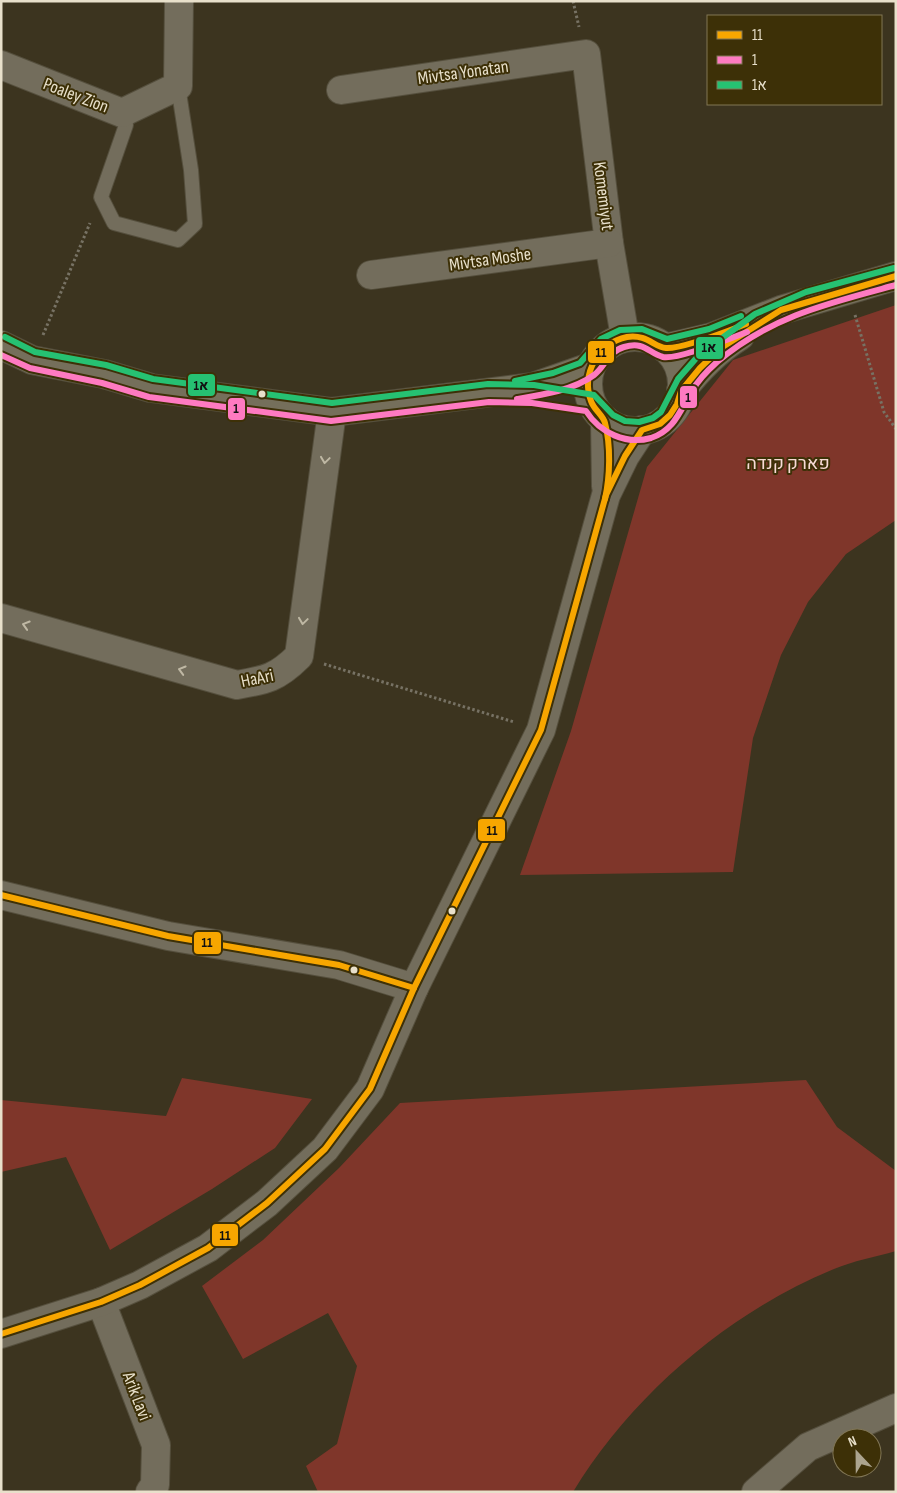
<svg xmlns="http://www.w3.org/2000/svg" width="897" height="1493" viewBox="0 0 897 1493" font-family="'Sofia Sans Condensed',Heebo,sans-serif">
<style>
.green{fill:#7f362a}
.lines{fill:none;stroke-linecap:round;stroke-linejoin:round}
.lane-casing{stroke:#554f3d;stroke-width:16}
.street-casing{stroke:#554f3d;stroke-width:30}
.secondary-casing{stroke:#554f3d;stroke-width:30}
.path{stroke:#777264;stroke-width:3;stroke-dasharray:2.5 2.5;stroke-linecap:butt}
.lane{stroke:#736d5c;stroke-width:14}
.street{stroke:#736d5c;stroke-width:28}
.secondary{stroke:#756f5b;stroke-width:28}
.bus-1-casing{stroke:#3d3007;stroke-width:10}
.bus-2-casing{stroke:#3d3007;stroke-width:10}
.bus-3-casing{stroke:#3d3007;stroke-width:10}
.bus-1{stroke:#f7a600;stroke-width:6}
.bus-2{stroke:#fe7ac1;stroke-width:6}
.bus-3{stroke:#26c172;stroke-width:6}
.oneway{stroke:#bfb8a4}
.bus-dot{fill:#e8e0cb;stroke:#3d3007;stroke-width:2}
.labels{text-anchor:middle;stroke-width:4;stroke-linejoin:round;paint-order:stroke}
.street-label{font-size:18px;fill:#e8e0cb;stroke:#3d3007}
.park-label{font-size:18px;fill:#f8dbd6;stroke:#3d3007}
.line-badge{stroke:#3d3007;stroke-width:2}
.pale-badge-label{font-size:14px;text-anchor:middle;font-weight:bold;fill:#111}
</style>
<rect width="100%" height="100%" fill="#3c341f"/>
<g class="green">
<path d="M 896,305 L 896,520 L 846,554 L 808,602 L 781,655 L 753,738 L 733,872 L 520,875 L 571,731 L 647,467 L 733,360 Z"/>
<path d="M 182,1078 L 312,1099 L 275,1148 L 212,1189 L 110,1250 L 66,1157 L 1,1172 L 1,1100 L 166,1116 Z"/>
<path d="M 806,1080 L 837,1127 L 896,1171 L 896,1251 C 875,1257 853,1261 834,1269 C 729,1312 632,1395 573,1492 L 318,1492 L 306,1466 L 337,1444 L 357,1366 L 328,1313 L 243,1359 L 202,1286 L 263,1240 L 339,1168 L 400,1103 Z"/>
</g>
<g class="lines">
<g class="lane-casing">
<path id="lane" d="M 122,113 L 126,125 L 101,197 L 114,223 L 178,240 L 195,224 L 191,170 L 178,86"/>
</g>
<g class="street-casing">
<g id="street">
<path d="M 1,65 L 122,113 L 178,86 L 179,1"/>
<path d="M 341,90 L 586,54 L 609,243 L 625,337"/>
<path d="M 371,275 L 609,243"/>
<path d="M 605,420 L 606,486"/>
<path d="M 1,618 L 237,685 C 266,680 277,678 299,656 L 332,412"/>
<path d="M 1,895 L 168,936 L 339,965 L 414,988"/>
<path d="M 101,1302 L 156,1445 L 155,1485 L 150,1492"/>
<path d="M 1,1334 L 101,1302 L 140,1285 L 208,1248 L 267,1203 L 325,1149 L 370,1089 L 414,988 L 541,730 L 606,495 L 625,456 L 642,430"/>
<path d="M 756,1492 L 808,1447 L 896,1408"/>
</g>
</g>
<g class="secondary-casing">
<g id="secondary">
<circle cx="635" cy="384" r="47"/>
<path d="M 1,345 L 32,360 L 104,374 L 151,388 L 332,412 L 533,387 L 590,367"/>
<path d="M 665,348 L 712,337 L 781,310 L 896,276"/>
<path d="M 681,391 C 699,369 716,351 740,336"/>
</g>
</g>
<g class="path">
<path d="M 573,1 L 579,27"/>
<path d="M 855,315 L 884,412 L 896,429"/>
<path d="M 43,335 L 90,223"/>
<path d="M 324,664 L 514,722"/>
</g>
<use href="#lane" class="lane"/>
<use href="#street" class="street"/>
<use href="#secondary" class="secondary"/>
<g class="bus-1-casing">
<g id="bus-1">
<path d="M 605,499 C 610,476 611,446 605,423 C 603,415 594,410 591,401 C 581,374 598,343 627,337 C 647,334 654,347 666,348 C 683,349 728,331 746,324"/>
<path d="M 1,895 L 168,936 L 339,965 L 414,988"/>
<path d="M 1,1334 L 101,1302 L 140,1285 L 208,1248 L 267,1203 L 325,1149 L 370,1089 L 414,988 L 541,730 L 606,495 L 625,456 L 642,430 L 660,424 L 670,415 L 677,404 L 681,391 L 700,368 L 721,348 L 781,310 L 896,276"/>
</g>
</g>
<g class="bus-2-casing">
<g id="bus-2">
<path d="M 1,355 L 30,368 L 102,383 L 149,397 L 331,421 L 489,402 L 532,403 L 586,411 C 600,433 626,445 651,438 C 675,430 680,410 692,391 C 698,380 707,371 717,362 C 771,316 829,303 896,285"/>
<path d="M 517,399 C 542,395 574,390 594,375 C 606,366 607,352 624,347 C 645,341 648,353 663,357 C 677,360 732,338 747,332"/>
</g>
</g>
<g class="bus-3-casing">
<g id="bus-3">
<path d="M 5,337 L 35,352 L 106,365 L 153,379 L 332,403 L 488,384 L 534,385 L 594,395 L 613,415 L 625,421 L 639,422 L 653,418 L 661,412 L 678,379 L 699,355 L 755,314 L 806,292 L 894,268"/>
<path d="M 515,381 L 553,373 L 580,363 L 601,339 L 620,330 L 642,329 L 667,339 L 709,329 L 741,316"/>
</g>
</g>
<use href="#bus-1" class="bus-1"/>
<use href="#bus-2" class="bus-2"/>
<use href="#bus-3" class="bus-3"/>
</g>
<defs><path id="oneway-chevron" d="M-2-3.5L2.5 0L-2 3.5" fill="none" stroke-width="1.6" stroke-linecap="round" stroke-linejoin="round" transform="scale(1.25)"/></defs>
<g class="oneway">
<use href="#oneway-chevron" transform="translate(325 460) rotate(98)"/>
<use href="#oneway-chevron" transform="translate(303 621) rotate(98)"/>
<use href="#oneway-chevron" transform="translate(26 625) rotate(-163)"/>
<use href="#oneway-chevron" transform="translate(182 670) rotate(-164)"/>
</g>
<g class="bus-dot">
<circle cx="262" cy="394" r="4.5"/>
<circle cx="452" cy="911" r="4.5"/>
<circle cx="354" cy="970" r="4.5"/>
</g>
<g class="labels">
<g class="street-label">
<text transform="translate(463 72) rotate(-8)" y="6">Mivtsa Yonatan</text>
<text transform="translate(76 95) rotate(21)" y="6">Poaley Zion</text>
<text transform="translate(604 196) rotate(83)" y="6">Komemiyut</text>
<text transform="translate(490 259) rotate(-8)" y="6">Mivtsa Moshe</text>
<text transform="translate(257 678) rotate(-12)" y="6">HaAri</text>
<text transform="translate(137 1396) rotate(69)" y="6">Arik Lavi</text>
</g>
<g class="park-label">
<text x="788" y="469">פארק קנדה</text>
</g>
</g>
<g class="line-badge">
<rect x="695" y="336" width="29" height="24" rx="5" fill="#26c172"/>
<rect x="587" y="340" width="28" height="24" rx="5" fill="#f7a600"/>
<rect x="187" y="373" width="29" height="24" rx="5" fill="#26c172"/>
<rect x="679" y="385" width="19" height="24" rx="5" fill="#fe7ac1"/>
<rect x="227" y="397" width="19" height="24" rx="5" fill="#fe7ac1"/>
<rect x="477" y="818" width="29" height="24" rx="5" fill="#f7a600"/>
<rect x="193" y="931" width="29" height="24" rx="5" fill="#f7a600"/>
<rect x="211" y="1223" width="28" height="24" rx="5" fill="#f7a600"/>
</g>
<g class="pale-badge-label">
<text x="709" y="352">1א</text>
<text x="601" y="357">11</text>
<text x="201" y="390">1א</text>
<text x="688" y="402">1</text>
<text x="236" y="413">1</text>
<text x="492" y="835">11</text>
<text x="207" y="947">11</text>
<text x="225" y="1240">11</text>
</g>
<rect width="897" height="1493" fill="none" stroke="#e8e0cb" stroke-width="5"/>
<rect x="707" y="15" width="175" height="90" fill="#3d3007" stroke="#817655"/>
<rect x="717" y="31" width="25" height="8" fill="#f7a600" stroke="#817655"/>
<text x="752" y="40" font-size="15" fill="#e8e0cb">11</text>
<rect x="717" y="56" width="25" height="8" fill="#fe7ac1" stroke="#817655"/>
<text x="752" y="65" font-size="15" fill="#e8e0cb">1</text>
<rect x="717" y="81" width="25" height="8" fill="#26c172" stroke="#817655"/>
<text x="752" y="90" font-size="15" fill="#e8e0cb">1א</text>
<g transform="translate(857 1453) rotate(338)"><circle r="24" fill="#3d3007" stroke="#817655"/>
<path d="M0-4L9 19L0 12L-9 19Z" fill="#aca48f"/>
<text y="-8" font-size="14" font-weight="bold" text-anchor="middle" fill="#e8e0cb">N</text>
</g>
</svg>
